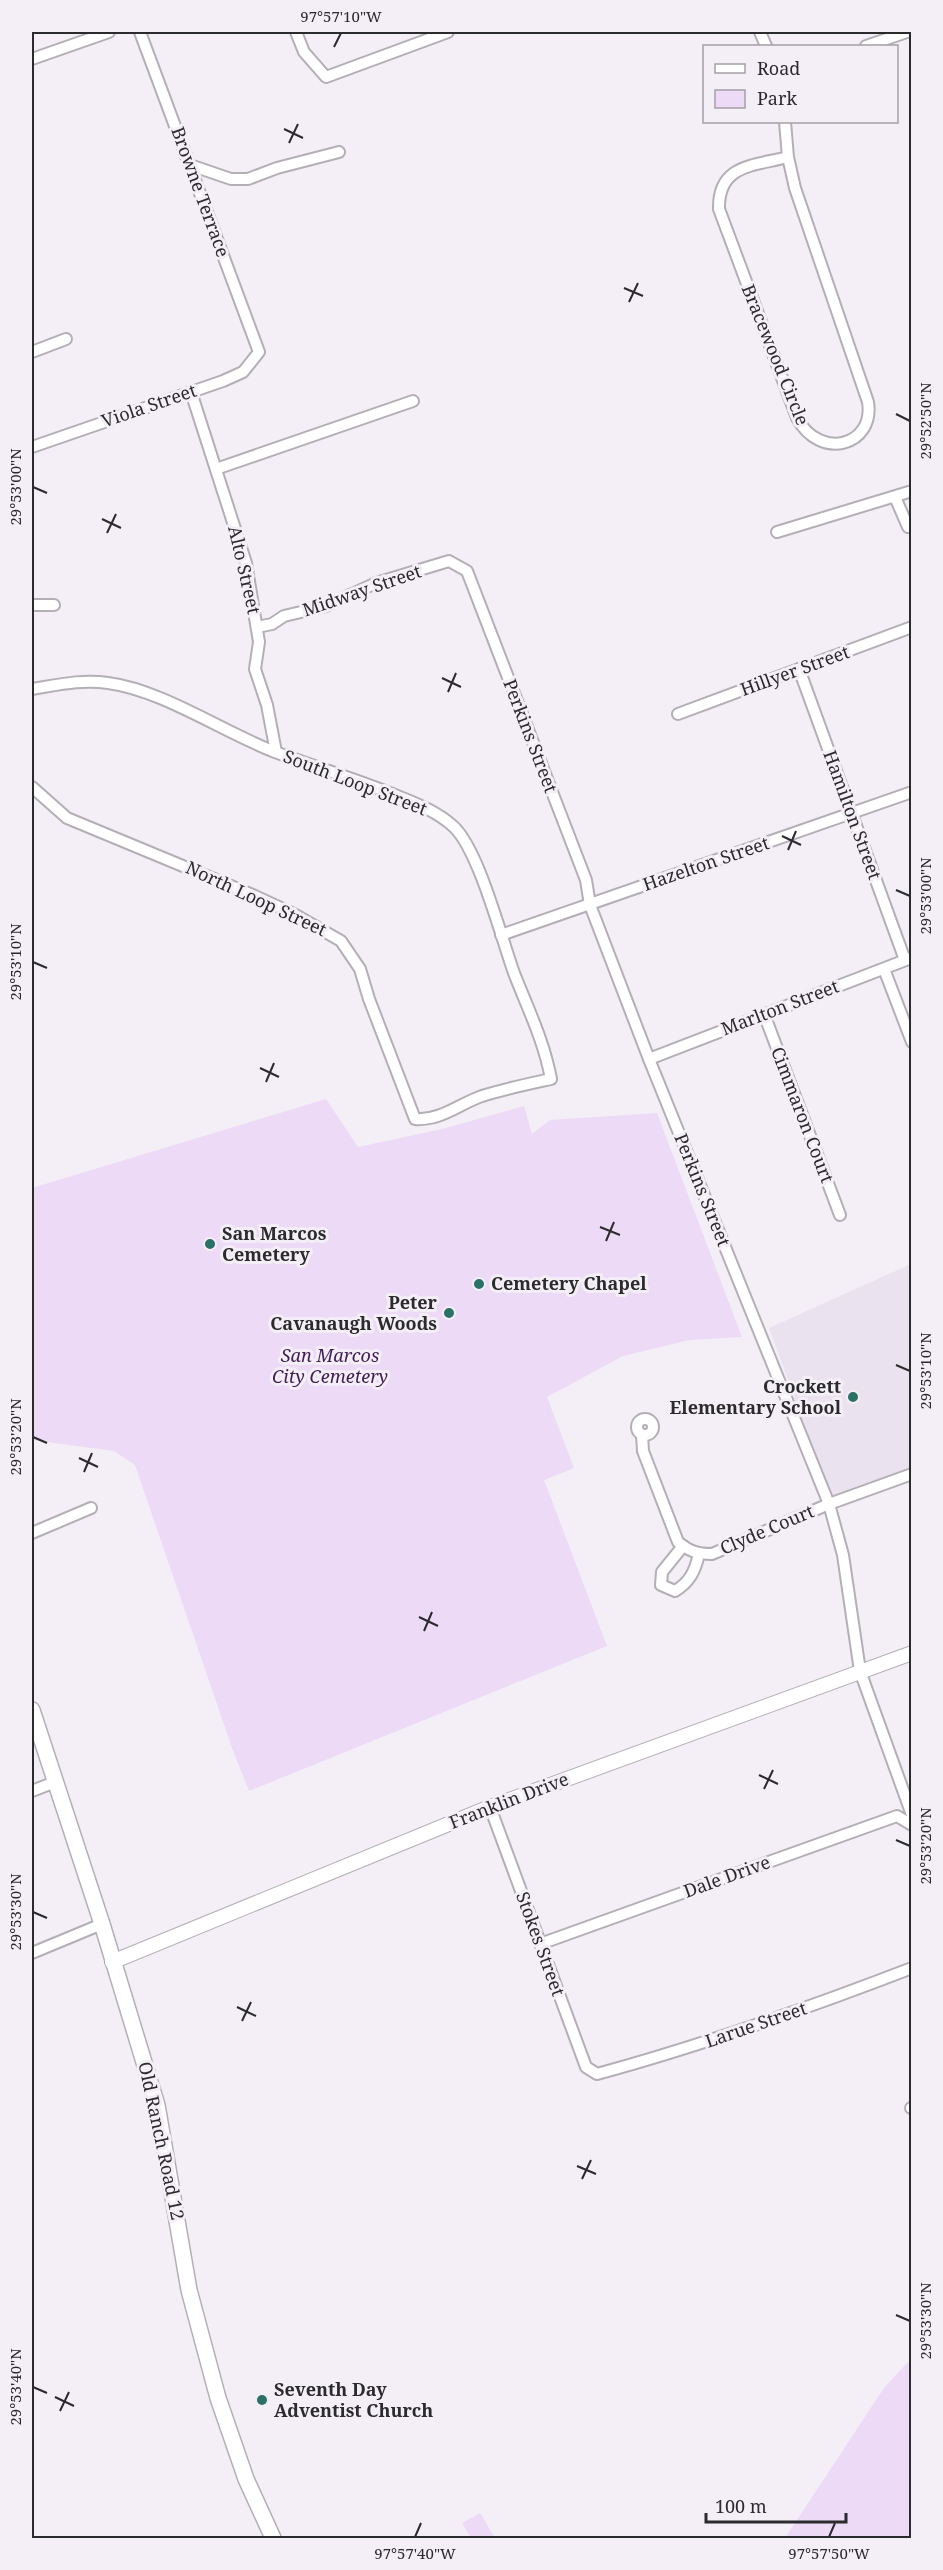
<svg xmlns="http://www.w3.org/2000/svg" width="943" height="2570" viewBox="0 0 943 2570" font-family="'Noto Serif',serif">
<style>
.built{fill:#ebe2f0}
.green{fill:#ecdaf7}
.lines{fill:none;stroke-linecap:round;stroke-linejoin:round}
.minor-casing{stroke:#b4afb6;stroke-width:14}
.tertiary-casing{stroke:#b4afb6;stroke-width:16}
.secondary-casing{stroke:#b4afb6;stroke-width:18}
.minor{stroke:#fff;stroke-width:10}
.tertiary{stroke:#fff;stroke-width:14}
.secondary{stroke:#fff;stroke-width:15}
.ticks{fill:none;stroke:#2b2a2c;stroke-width:2}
.poi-dot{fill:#2a7168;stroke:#f4eff6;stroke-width:2}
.labels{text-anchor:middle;stroke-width:6;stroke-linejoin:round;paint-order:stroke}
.street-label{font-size:18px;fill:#2b2a2c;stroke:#f4eff6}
.poi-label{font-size:18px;font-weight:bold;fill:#2b2a2c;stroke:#f4eff6;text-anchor:start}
.park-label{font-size:18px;font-style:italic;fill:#421d53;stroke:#f4eff6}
.neatline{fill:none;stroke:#2b2a2c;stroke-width:2}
.ticks-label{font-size:15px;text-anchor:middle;fill:#2b2a2c}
</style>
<rect width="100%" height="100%" fill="#f4eff6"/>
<path class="built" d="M 911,1264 L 911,1467 L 831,1497 L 769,1328 Z"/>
<g class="green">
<path d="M 326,1099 L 358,1147 L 442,1129 L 524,1106 L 532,1134 L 550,1120 L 657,1113 L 742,1337 L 690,1340 L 623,1356 L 547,1397 L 574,1468 L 544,1480 L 607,1646 L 249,1791 L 232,1748 L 135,1465 L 114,1451 L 32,1440 L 32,1188 Z"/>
<path d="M 908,2362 L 912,2367 L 911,2538 L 785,2538 L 884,2388 Z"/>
<path d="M 480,2513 L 495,2538 L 471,2538 L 462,2523 Z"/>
</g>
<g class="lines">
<g class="minor-casing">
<g id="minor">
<path d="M 296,32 L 304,52 L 326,77 L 448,32"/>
<path d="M 760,32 L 766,46"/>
<path d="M 866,46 L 907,32"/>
<path d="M 32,59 L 109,32"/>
<path d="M 785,122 L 788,157 L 795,188 L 868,402 C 875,446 820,461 797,418 L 719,209 C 718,164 754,166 788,157"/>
<path d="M 190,165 L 231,179 L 248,179 L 277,168 L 339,152"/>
<path d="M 32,352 L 66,339"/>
<path d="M 191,392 L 246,563 L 259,642 L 255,669 L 267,705 L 276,752"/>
<path d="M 32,447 L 223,381 L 243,372 L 259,352 L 140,32"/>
<path d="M 216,469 L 413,401"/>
<path d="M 895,497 L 908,527"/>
<path d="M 777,532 L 912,491"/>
<path d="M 32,605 L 54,605"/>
<path d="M 257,627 L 272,624 L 284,616 L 326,606 L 376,583 L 449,561 L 467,571 L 586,880 L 590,905 L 649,1059 L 829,1504 L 843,1555 L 860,1671 L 912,1815"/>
<path d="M 799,669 L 905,960"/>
<path d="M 32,689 C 57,685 82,679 108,683 C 162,690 223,732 275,752 C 313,766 352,778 390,793 C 412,802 436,810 454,827 C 479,851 501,937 514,973 C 528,1009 544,1041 551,1079 C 528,1084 504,1089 482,1096 C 459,1104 440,1121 415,1119 L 369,999 L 360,969 L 341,941 L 294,914 L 255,896 L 67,818 L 32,787"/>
<path d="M 678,714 L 912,627"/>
<path d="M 501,935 L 912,792"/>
<path d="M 884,969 L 912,1042"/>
<path d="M 764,1014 L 840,1215"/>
<path d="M 649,1059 L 911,958"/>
<circle cx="645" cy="1427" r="8"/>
<path d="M 642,1435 L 643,1451 L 678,1542 C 689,1551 697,1554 712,1554 L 829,1504 L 912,1474"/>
<path d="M 32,1533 L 91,1508"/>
<path d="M 683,1546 L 662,1572 L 661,1585 L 675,1591 C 690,1582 695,1571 699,1554"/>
<path d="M 32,1791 L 55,1782"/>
<path d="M 490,1807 L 586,2067 L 597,2074 C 704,2045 808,2008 912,1968"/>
<path d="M 540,1944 L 897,1816 L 912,1825"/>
<path d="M 32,1953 L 102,1924"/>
<path d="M 911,2108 L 912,2108"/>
</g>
</g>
<g class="tertiary-casing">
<path id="tertiary" d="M 112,1962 L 490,1807 L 912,1653"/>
</g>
<g class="secondary-casing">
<path id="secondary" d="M 32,1710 L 102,1924 L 157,2105 L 189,2290 L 218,2398 L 246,2479 L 273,2538"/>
</g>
<use href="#minor" class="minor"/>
<use href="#tertiary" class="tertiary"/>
<use href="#secondary" class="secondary"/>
</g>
<path class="ticks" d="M 334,47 L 341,33M 284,129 L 303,138M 289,143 L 298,124M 624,288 L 643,296M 629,302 L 638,283M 896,414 L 910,421M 33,487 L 47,493M 102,519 L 121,528M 107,533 L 116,514M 442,678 L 461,687M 448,692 L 456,673M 782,836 L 801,845M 788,850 L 796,831M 896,890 L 910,896M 33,962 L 47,968M 260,1068 L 279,1077M 266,1082 L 274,1063M 600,1227 L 620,1235M 606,1241 L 614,1222M 896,1365 L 910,1371M 33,1437 L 47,1443M 79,1458 L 98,1467M 84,1472 L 92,1453M 419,1617 L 438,1626M 424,1631 L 432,1612M 759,1775 L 778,1784M 764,1789 L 773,1770M 896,1840 L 910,1846M 33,1912 L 47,1918M 237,2007 L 256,2016M 242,2021 L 251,2002M 577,2166 L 596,2174M 582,2179 L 591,2160M 896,2315 L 910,2321M 33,2387 L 47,2393M 55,2397 L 74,2406M 60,2411 L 69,2392M 415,2537 L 421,2523M 829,2537 L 835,2523"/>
<g class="poi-dot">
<circle cx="210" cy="1244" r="6"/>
<circle cx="479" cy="1284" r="6"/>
<circle cx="449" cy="1313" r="6"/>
<circle cx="853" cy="1397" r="6"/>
<circle cx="262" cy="2400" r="6"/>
</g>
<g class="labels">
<g class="street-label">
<text transform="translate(200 192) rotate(70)" y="6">Browne Terrace</text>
<text transform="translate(775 355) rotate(68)" y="6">Bracewood Circle</text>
<text transform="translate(149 406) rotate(-19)" y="6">Viola Street</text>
<text transform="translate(244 570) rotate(77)" y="6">Alto Street</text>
<text transform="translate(362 591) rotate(-19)" y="6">Midway Street</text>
<text transform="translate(795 671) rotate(-20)" y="6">Hillyer Street</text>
<text transform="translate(530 736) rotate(69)" y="6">Perkins Street</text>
<text transform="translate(355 783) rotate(21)" y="6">South Loop Street</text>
<text transform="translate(852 815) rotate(70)" y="6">Hamilton Street</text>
<text transform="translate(706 864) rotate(-19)" y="6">Hazelton Street</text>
<text transform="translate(256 899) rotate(25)" y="6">North Loop Street</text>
<text transform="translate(780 1008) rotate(-21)" y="6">Marlton Street</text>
<text transform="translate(802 1115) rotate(69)" y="6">Cimmaron Court</text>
<text transform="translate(702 1190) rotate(68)" y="6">Perkins Street</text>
<text transform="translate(767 1530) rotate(-23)" y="6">Clyde Court</text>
<text transform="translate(509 1801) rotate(-21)" y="6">Franklin Drive</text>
<text transform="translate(727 1877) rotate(-20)" y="6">Dale Drive</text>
<text transform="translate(540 1944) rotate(70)" y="6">Stokes Street</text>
<text transform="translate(756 2025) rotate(-19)" y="6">Larue Street</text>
<text transform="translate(161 2141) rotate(78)" y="6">Old Ranch Road 12</text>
</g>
<g class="poi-label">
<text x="222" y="1240">San Marcos<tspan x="222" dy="21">Cemetery</tspan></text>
<text x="491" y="1290">Cemetery Chapel</text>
<text x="437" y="1309" text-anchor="end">Peter<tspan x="437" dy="21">Cavanaugh Woods</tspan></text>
<text x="841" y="1393" text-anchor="end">Crockett<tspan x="841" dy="21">Elementary School</tspan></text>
<text x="274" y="2396">Seventh Day<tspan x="274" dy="21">Adventist Church</tspan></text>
</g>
<g class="park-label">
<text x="330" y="1362">San Marcos<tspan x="330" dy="21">City Cemetery</tspan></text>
</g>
</g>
<rect width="943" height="2570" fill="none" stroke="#f4eff6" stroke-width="66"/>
<rect x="703" y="45" width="195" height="78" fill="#f4eff6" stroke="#a4a0a5" stroke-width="1.5"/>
<rect x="715" y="64" width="30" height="9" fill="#ffffff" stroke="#a4a0a5" stroke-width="1.5"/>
<text x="757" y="75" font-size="18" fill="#2b2a2c">Road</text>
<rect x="715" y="90" width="30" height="18" fill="#ecdaf7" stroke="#a4a0a5" stroke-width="1.5"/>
<text x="757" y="105" font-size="18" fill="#2b2a2c">Park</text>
<path d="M706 2513v9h140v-9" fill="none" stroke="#2b2a2c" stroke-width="3"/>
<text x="715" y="2513" font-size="18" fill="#2b2a2c" stroke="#f4eff6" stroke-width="4.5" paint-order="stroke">100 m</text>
<rect x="33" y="33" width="877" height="2504" class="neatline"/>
<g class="ticks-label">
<text x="341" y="22">97°57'10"W</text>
<text transform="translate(926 421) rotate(-90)" y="5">29°52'50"N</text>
<text transform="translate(16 487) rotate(-90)" y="5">29°53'00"N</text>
<text transform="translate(926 896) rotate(-90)" y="5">29°53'00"N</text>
<text transform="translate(16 962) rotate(-90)" y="5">29°53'10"N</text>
<text transform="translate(926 1371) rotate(-90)" y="5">29°53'10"N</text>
<text transform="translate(16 1437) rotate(-90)" y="5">29°53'20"N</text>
<text transform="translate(926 1846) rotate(-90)" y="5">29°53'20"N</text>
<text transform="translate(16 1912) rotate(-90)" y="5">29°53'30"N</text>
<text transform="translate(926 2321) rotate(-90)" y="5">29°53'30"N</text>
<text transform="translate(16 2387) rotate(-90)" y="5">29°53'40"N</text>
<text x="415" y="2559">97°57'40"W</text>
<text x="829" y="2559">97°57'50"W</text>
</g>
</svg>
